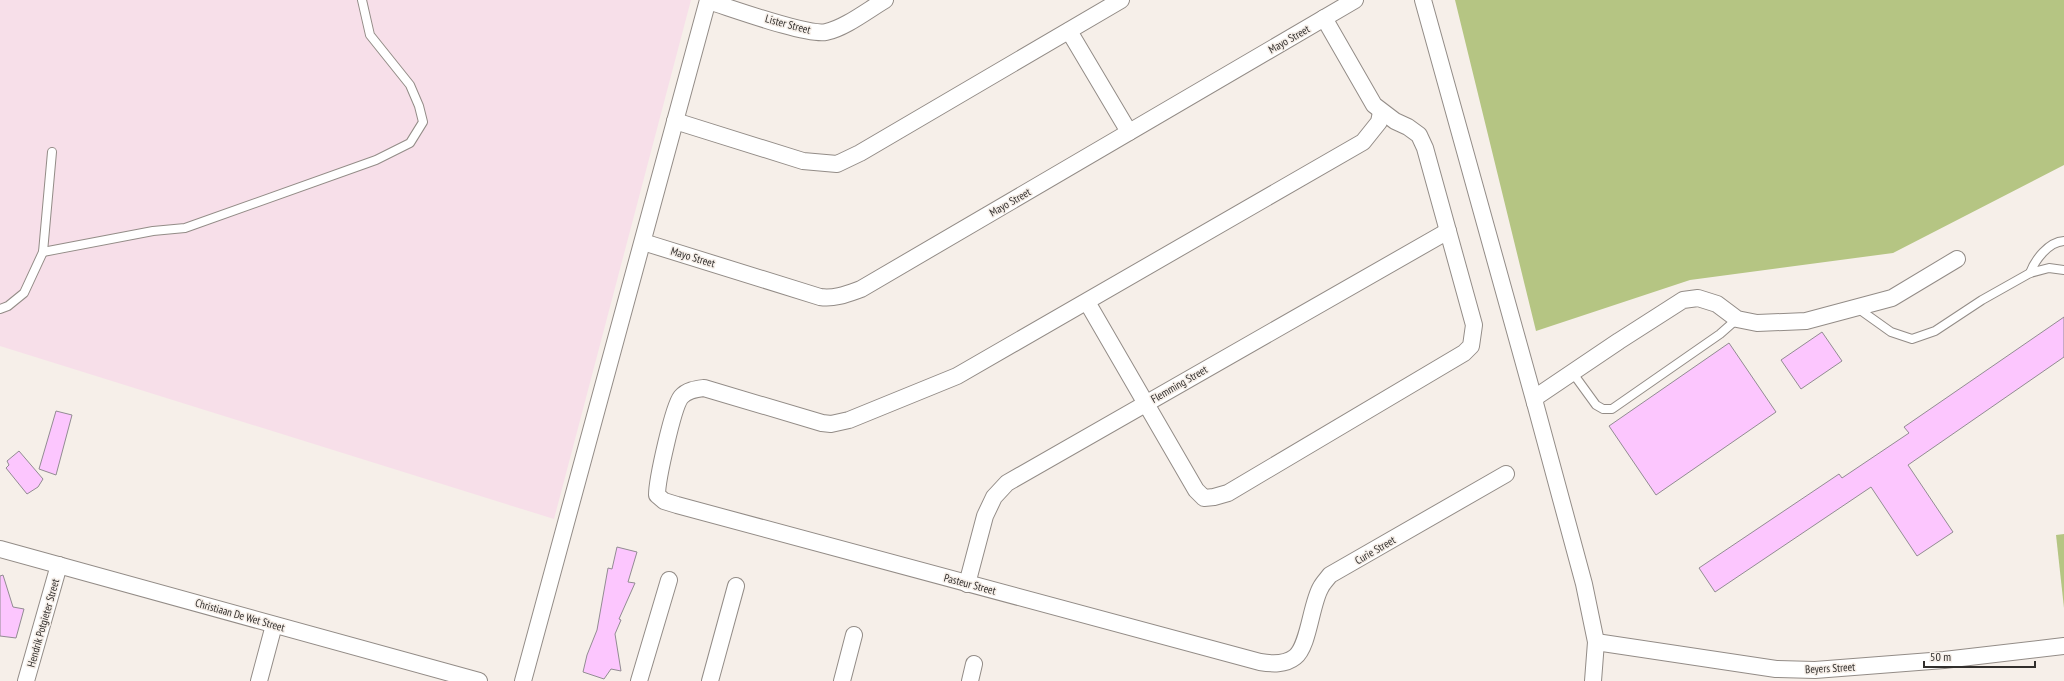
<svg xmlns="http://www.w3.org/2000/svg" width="2064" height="681" viewBox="0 0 2064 681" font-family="'PT Sans Narrow',sans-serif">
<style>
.industrial{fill:#f7dfe9}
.green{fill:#b5c583}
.building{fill:#fcc6fe;stroke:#928c92}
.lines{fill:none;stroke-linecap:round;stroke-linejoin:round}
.lane-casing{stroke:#938c87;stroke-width:10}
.street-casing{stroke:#938c87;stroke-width:18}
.lane{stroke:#fff;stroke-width:8}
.street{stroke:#fff;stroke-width:16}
.labels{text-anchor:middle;stroke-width:3;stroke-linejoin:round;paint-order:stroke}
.street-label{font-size:11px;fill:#312e2c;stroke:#f6efe9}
</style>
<rect width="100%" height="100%" fill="#f6efe9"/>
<path class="industrial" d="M 0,0 L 691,0 L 554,519 L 0,346 Z"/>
<g class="green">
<path d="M 1455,0 L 2064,0 L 2064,165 L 1893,253 L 1690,280 L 1536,331 Z"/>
<path d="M 2064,534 L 2064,608 L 2056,535 Z"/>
</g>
<g class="building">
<path d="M 2064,317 L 2064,357 L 1908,465 L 1953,532 L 1917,556 L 1871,487 L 1715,592 L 1699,568 L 1839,474 L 1842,478 L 1909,433 L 1904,427 Z"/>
<path d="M 1822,332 L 1842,361 L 1801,389 L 1781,360 Z"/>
<path d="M 1729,343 L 1776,412 L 1656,495 L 1609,426 Z"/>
<path d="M 56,411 L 72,415 L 56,475 L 39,469 Z"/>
<path d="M 19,451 L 43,479 L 38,487 L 27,494 L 6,468 L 9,465 L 7,461 Z"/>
<path d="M 617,547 L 637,552 L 628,582 L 635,583 L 619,619 L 621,620 L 615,634 L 621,671 L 611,669 L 604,679 L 583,672 L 587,655 L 597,630 L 608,568 L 612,569 Z"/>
<path d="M 3,575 L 13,607 L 24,609 L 16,638 L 0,636 L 0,576 Z"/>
</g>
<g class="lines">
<g class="lane-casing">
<g id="lane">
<path d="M 43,252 L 153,231 L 185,228 L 376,160 L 410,143 L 423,122 L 419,106 L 410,85 L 370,35 L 362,0"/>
<path d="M 2030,273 C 2035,260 2048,242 2064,241"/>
<path d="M 1856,307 L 1891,332 L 1912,339 L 1935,331 L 1982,300 L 2030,273 L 2049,268 L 2064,270"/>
<path d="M 0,309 L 8,306 L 24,293 L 43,252 L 52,152"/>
<path d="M 1572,372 L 1596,405 L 1603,409 L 1612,409 L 1720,334 L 1737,319"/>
</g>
</g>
<g class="street-casing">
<g id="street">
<path d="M 1423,0 L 1535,403"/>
<path d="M 708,1 C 731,8 807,36 826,32 C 845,28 868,10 885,0"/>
<path d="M 1069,31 L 1129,132"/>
<path d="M 1381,112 L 1379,122 L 1363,142 L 957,376 L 849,420 L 831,424 L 822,423 L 704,388 C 696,389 687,390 681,397 C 673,407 657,480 657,495 L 664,501 L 677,505 L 1260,662 C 1272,664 1285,665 1295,657 C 1309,646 1311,603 1321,587 C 1323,583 1327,579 1330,575 L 1506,474"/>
<path d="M 675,121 L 803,161 L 837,164 L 860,153 L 1121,0"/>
<path d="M 643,242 L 820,297 C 835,299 847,294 861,289 L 1355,0"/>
<path d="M 1087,302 L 1196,490 L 1204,498 L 1214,497 L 1228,493 L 1464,353 L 1471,346 L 1474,325 L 1425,148 L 1419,135 L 1408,127 L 1395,121 L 1374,105 L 1324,18"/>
<path d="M 0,549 L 479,681"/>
<path d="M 967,584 L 985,516 L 994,497 L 1007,483 L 1448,231"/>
<path d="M 1596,642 L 1776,669 L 1815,670 L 1944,660 L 2064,646"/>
<path d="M 26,681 L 59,565"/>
<path d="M 259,681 L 274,625"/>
<path d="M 523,681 L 708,0"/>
<path d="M 639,681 L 669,580"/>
<path d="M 710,681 L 736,586"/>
<path d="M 842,681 L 854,635"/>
<path d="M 970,681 L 974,664"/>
<path d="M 1593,681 L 1596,642 L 1584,584 L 1535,403 L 1536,397 L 1619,341 L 1683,300 L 1698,298 L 1717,304 L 1737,319 L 1757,323 L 1806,321 L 1892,298 L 1957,259"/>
</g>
</g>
<use href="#lane" class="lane"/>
<use href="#street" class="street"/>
</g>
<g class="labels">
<g class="street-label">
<text transform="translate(788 24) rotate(15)" y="4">Lister Street</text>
<text transform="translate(1289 39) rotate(-30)" y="4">Mayo Street</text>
<text transform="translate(1010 202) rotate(-30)" y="4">Mayo Street</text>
<text transform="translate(693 257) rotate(17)" y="4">Mayo Street</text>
<text transform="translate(1179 384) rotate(-30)" y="4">Flemming Street</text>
<text transform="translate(1375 550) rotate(-30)" y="4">Curie Street</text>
<text transform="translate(970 584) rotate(15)" y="4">Pasteur Street</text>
<text transform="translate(240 615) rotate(16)" y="4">Christiaan De Wet Street</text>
<text transform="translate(43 623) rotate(-74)" y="4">Hendrik Potgieter Street</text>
<text transform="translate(1830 668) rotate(-3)" y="4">Beyers Street</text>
</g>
</g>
<path d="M1924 661v6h111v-6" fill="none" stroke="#312e2c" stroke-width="2"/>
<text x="1930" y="661" font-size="12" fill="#312e2c" stroke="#f6efe9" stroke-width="3" paint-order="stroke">50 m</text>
</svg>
